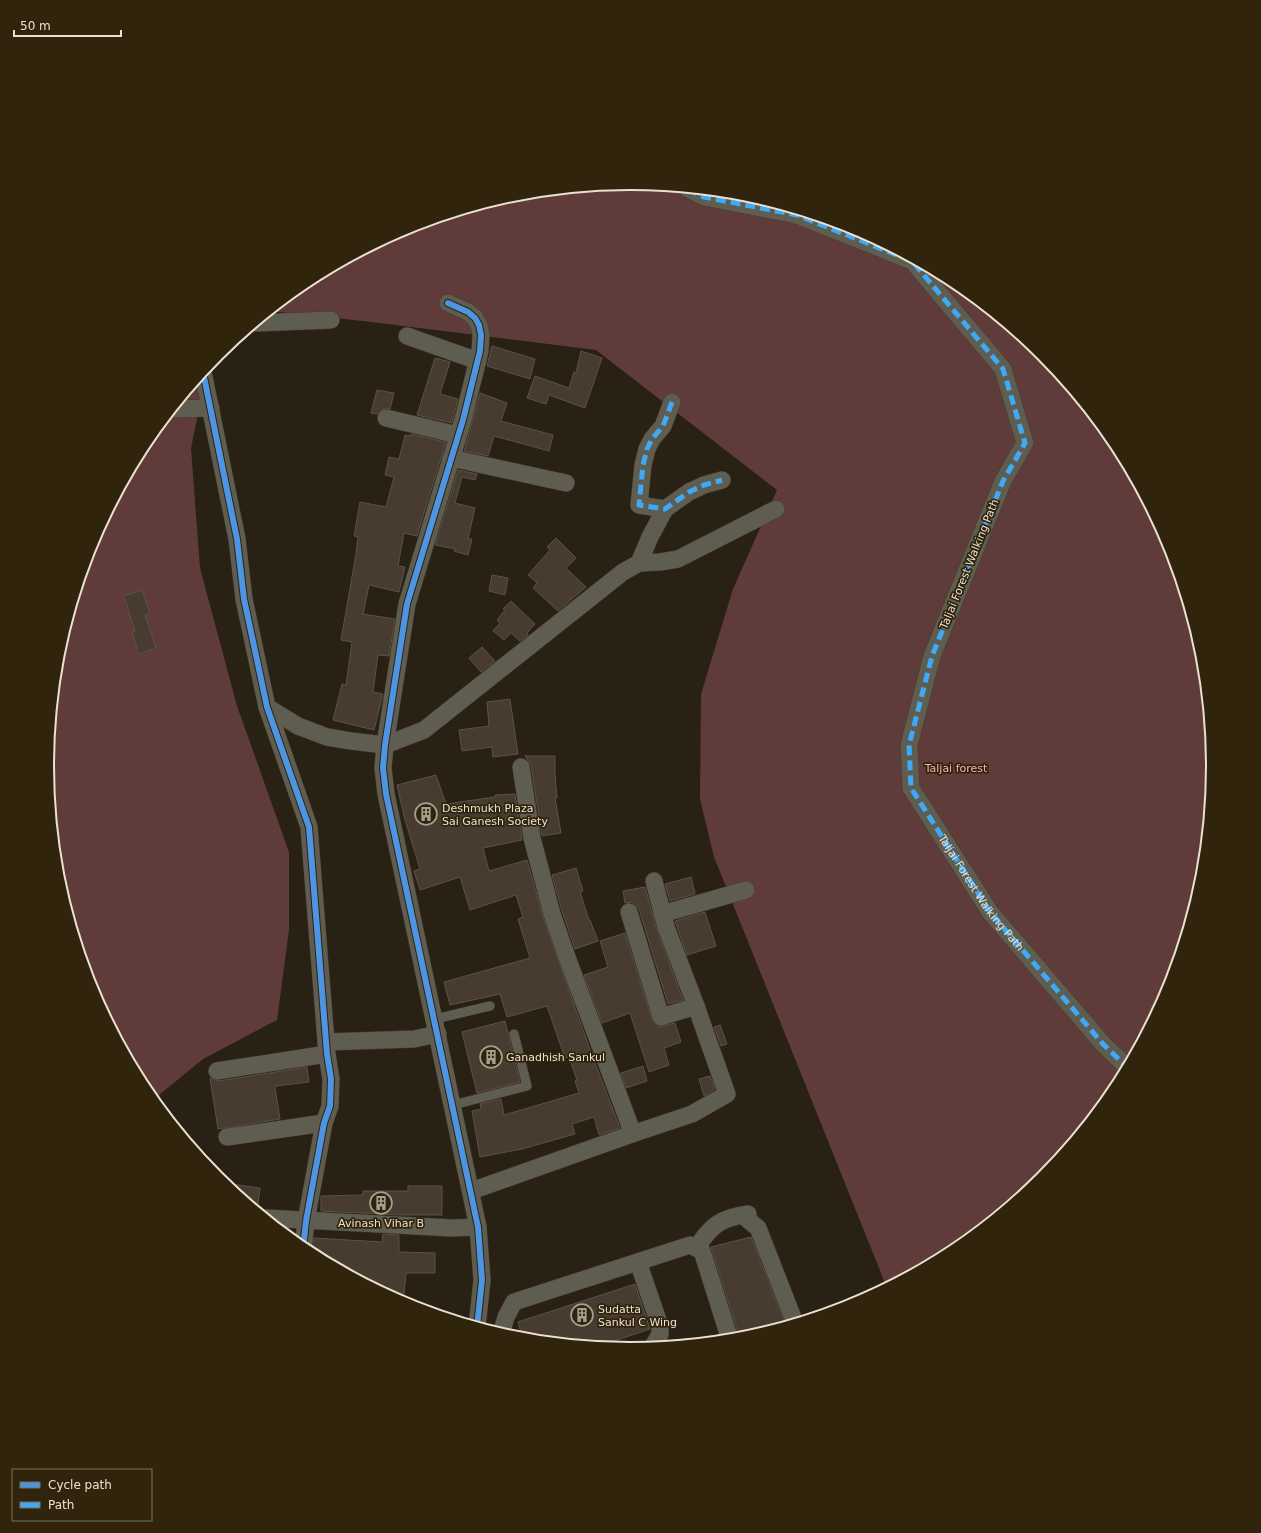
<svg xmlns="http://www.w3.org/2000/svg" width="1261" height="1533" viewBox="0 0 1261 1533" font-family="'DejaVu Sans',sans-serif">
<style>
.green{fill:#5f3c3a}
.building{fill:#483b30;stroke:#5b5249}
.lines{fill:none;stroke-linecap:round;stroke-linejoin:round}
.lane-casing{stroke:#423b30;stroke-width:10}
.street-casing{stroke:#423b30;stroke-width:18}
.lane{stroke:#5e5d4f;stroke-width:9}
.street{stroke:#5e5d4f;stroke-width:17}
.quiet{stroke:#3fa9f5;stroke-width:5;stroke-dasharray:10 5;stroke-linecap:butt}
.cycleway-casing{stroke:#31240c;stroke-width:8}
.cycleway{stroke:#4d94e3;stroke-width:6}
.labels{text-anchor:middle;stroke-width:3.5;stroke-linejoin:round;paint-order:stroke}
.street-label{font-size:11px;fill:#eae1d3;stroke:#31240c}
.park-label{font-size:11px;fill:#fbaeae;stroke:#31240c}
.poi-label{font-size:11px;fill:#eae1d3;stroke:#31240c;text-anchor:start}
.rim{fill:none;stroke:#eae1d3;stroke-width:2}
</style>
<rect width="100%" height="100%" fill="#292114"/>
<g class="green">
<path d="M 631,183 L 745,194 L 854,228 L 955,281 L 1043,354 L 1116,443 L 1170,543 L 1203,653 L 1214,767 L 1203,881 L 1169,990 L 1116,1091 L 1043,1179 L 954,1252 L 887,1288 L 714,857 L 700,799 L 701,694 L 733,589 L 777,490 L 596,350 L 363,321 L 270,311 L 307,281 L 407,227 L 517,194 Z"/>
<path d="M 208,366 L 191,448 L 200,568 L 237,706 L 289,852 L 289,930 L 277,1020 L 203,1059 L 153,1100 L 145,1090 L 91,990 L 58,880 L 47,766 L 58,652 L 92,543 L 145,442 Z"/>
</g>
<g class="building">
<path d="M 492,346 L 535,359 L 530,379 L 487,366 Z"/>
<path d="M 581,351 L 602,358 L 585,408 L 549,395 L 546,404 L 527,398 L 535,376 L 569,388 L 574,372 L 576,373 Z"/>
<path d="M 435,358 L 450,362 L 440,394 L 458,399 L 452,423 L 417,415 Z"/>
<path d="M 377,390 L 394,393 L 390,409 L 383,409 L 377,414 L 371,413 Z"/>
<path d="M 480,393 L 507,403 L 501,421 L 553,435 L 549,451 L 494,436 L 488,456 L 464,451 Z"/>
<path d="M 411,434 L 446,442 L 417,536 L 404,533 L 398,566 L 405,567 L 399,592 L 369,585 L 363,614 L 395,619 L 389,656 L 378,655 L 373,692 L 383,694 L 374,730 L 333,720 L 342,684 L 346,685 L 352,642 L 341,640 L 356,554 L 358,537 L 354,536 L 360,502 L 386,507 L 394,477 L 385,475 L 389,457 L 399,459 L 405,435 L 411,436 Z"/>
<path d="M 458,470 L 477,474 L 475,480 L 462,477 L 455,503 L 475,508 L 468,539 L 472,539 L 468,555 L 454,551 L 455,549 L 435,545 Z"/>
<path d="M 556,538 L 576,558 L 566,568 L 586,587 L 558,611 L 533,588 L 537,583 L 528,575 L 550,550 L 547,547 Z"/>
<path d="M 492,575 L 508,578 L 505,595 L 489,591 Z"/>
<path d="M 142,590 L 150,613 L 145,615 L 156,648 L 139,654 L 132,632 L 135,631 L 124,596 Z"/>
<path d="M 511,601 L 535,624 L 527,633 L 528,635 L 520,641 L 511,633 L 504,640 L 493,631 L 500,623 L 497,620 L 505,610 L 503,609 Z"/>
<path d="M 482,647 L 495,661 L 481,672 L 469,658 Z"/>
<path d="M 510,699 L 518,754 L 493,757 L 492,747 L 462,751 L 459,730 L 489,726 L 487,702 Z"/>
<path d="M 525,756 L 555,756 L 555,774 L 557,798 L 555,798 L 561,833 L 542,836 L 531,765 Z"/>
<path d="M 436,775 L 446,804 L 495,797 L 495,795 L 515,794 L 522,840 L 483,848 L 489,871 L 527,860 L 543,917 L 592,1055 L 620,1128 L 599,1135 L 594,1117 L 572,1124 L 575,1134 L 522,1149 L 480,1157 L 472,1111 L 481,1109 L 480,1104 L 501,1099 L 504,1115 L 579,1093 L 575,1081 L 577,1080 L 569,1057 L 565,1058 L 547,1006 L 507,1017 L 500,994 L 450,1005 L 444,982 L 530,958 L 518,919 L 523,917 L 516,895 L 470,910 L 460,877 L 420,890 L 414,871 L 420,869 L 405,820 L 397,785 Z"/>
<path d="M 576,868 L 583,891 L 580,892 L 589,920 L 590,920 L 598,941 L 575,949 L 562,911 L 552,875 Z"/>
<path d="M 691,877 L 695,894 L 670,901 L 665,884 Z"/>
<path d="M 645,887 L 657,930 L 683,1000 L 668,1004 L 639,909 L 636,905 L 632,902 L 625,903 L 623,891 Z"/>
<path d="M 705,912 L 716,946 L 687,955 L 675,921 Z"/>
<path d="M 625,933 L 652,1020 L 655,1025 L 659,1027 L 675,1023 L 681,1042 L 664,1048 L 669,1065 L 649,1072 L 630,1013 L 602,1023 L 584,975 L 608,967 L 600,941 Z"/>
<path d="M 505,1021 L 520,1082 L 477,1093 L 462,1032 Z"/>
<path d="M 720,1025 L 727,1044 L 721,1046 L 714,1027 Z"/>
<path d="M 643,1066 L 647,1081 L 626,1088 L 621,1073 Z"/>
<path d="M 307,1067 L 309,1082 L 276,1086 L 275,1088 L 280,1119 L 218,1129 L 210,1078 L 219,1081 Z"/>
<path d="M 710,1076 L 715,1089 L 704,1096 L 699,1079 Z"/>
<path d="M 223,1183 L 260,1188 L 257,1211 Z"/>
<path d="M 408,1186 L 442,1186 L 442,1215 L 399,1215 L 321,1211 L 321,1196 L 363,1195 L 363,1191 L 408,1191 Z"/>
<path d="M 383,1234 L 399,1235 L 399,1252 L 435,1253 L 435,1273 L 406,1273 L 403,1304 L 311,1254 L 314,1238 L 382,1242 Z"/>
<path d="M 751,1237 L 786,1326 L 740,1339 L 711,1247 Z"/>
<path d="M 635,1284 L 650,1329 L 596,1347 L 523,1339 L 518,1322 Z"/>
</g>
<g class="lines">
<g class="lane-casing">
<g id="lane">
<path d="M 435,1019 L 490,1006"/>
<path d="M 453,1105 L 527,1086 L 514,1034"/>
</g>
</g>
<g class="street-casing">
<g id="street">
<path d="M 688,189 L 704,197 L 797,215 L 912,261 L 1003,369 L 1025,443 L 1003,481 L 932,656 L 909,745 L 911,788 L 990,912 L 1103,1044 L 1128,1068"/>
<path d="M 448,303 L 468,312 L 475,318 L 479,325 L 481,335 L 480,351 L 463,420 L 407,604 L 385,745 L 383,768 L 386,794 L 478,1227 L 482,1280 L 477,1327"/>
<path d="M 256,323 L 331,320"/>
<path d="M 407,336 L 478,361"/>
<path d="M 203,372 L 237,539 L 244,599 L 267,707 L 309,827 L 327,1054 L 331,1079 L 330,1106 L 324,1123 L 306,1221 L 303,1249"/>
<path d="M 173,409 L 211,408"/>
<path d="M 386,418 L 458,435"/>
<path d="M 451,458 L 566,483"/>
<path d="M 665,509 L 639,505 L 643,465 L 647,449 L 652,439 L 663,426 L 672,402"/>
<path d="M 639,563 L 650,537 L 665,509 L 689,492 L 704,485 L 722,480"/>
<path d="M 267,707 L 298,726 L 327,737 L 351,741 L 385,745 L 424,730 L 623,572 L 639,563 L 660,562 L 678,559 L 776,509"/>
<path d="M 629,912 L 661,1017 L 696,1006"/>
<path d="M 662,914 L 746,890"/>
<path d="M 326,1042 L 414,1039 L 438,1034"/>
<path d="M 217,1071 L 327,1054"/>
<path d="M 632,1134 L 692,1114 L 727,1094 L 696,1006 L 666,927 L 654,881"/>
<path d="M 227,1137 L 324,1123"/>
<path d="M 471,1191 L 632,1134 L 629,1123 L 568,960 L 552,914 L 532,838 L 521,767"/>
<path d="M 266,1218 L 452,1228 L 478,1227"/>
<path d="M 696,1248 C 712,1225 720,1218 748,1214 L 747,1219 L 758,1228 L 795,1323"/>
<path d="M 638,1262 L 660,1326 L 660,1334 L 652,1348"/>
<path d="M 501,1334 L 506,1317 L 514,1302 L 690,1245 L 702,1251 L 730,1340"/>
</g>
</g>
<use href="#lane" class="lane"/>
<use href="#street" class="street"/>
<g class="quiet">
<path id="s1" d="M 688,189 L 704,197 L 797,215 L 912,261 L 1003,369 L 1025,443 L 1003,481 L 932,656 L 909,745 L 911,788 L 990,912 L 1103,1044 L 1128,1068"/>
<path d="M 672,402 L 663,426 L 652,439 L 647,449 L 643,465 L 639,505 L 665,509 L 689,492 L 704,485 L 722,480"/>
</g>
<g class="cycleway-casing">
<g id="cycleway">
<path d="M 448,303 L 468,312 L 475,318 L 479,325 L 481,335 L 480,351 L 463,420 L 407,604 L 385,745 L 383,768 L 386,794 L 478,1227 L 482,1280 L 477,1327"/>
<path d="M 203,372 L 237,539 L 244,599 L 267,707 L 309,827 L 327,1054 L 331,1079 L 330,1106 L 324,1123 L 306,1221 L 303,1249"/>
</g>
</g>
<use href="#cycleway" class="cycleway"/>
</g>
<defs>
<g id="building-ring" transform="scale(1.15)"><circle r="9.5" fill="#31240c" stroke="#a69e90" stroke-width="1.5"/><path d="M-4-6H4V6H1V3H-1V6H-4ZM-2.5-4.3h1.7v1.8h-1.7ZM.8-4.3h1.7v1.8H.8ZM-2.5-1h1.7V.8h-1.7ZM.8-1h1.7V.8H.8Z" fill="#a69e90"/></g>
</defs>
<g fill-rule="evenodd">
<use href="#building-ring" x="426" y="814"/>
<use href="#building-ring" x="491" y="1057"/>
<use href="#building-ring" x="381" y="1203"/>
<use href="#building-ring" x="582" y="1315"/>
</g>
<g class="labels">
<g class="street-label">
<text transform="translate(969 564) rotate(-68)" y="4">Taljai Forest Walking Path</text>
<text dy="4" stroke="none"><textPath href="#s1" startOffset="949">Taljai Forest Walking Path</textPath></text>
</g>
<g class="park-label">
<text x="956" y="772">Taljai forest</text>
</g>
<g class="poi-label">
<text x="442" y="812">Deshmukh Plaza<tspan x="442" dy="13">Sai Ganesh Society</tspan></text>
<text x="506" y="1061">Ganadhish Sankul</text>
<text x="381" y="1227" text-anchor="middle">Avinash Vihar B</text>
<text x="598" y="1313">Sudatta<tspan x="598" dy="13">Sankul C Wing</tspan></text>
</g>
</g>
<path d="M0 0H1261V1533H0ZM54 766a576 576 0 1 1 1152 0a576 576 0 1 1-1152 0Z" fill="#31240c" fill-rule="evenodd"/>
<path class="rim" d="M54 766a576 576 0 1 1 1152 0a576 576 0 1 1-1152 0Z"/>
<rect x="12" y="1469" width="140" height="52" fill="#31240c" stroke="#7b705c"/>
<rect x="20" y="1482" width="20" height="6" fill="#4d94e3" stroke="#7b705c"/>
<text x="48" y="1489" font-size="12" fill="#eae1d3">Cycle path</text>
<rect x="20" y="1502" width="20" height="6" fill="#3fa9f5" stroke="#7b705c"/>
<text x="48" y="1509" font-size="12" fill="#eae1d3">Path</text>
<path d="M14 30v6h107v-6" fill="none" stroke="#eae1d3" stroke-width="2"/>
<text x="20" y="30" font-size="12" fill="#eae1d3" stroke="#31240c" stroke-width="3" paint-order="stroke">50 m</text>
</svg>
